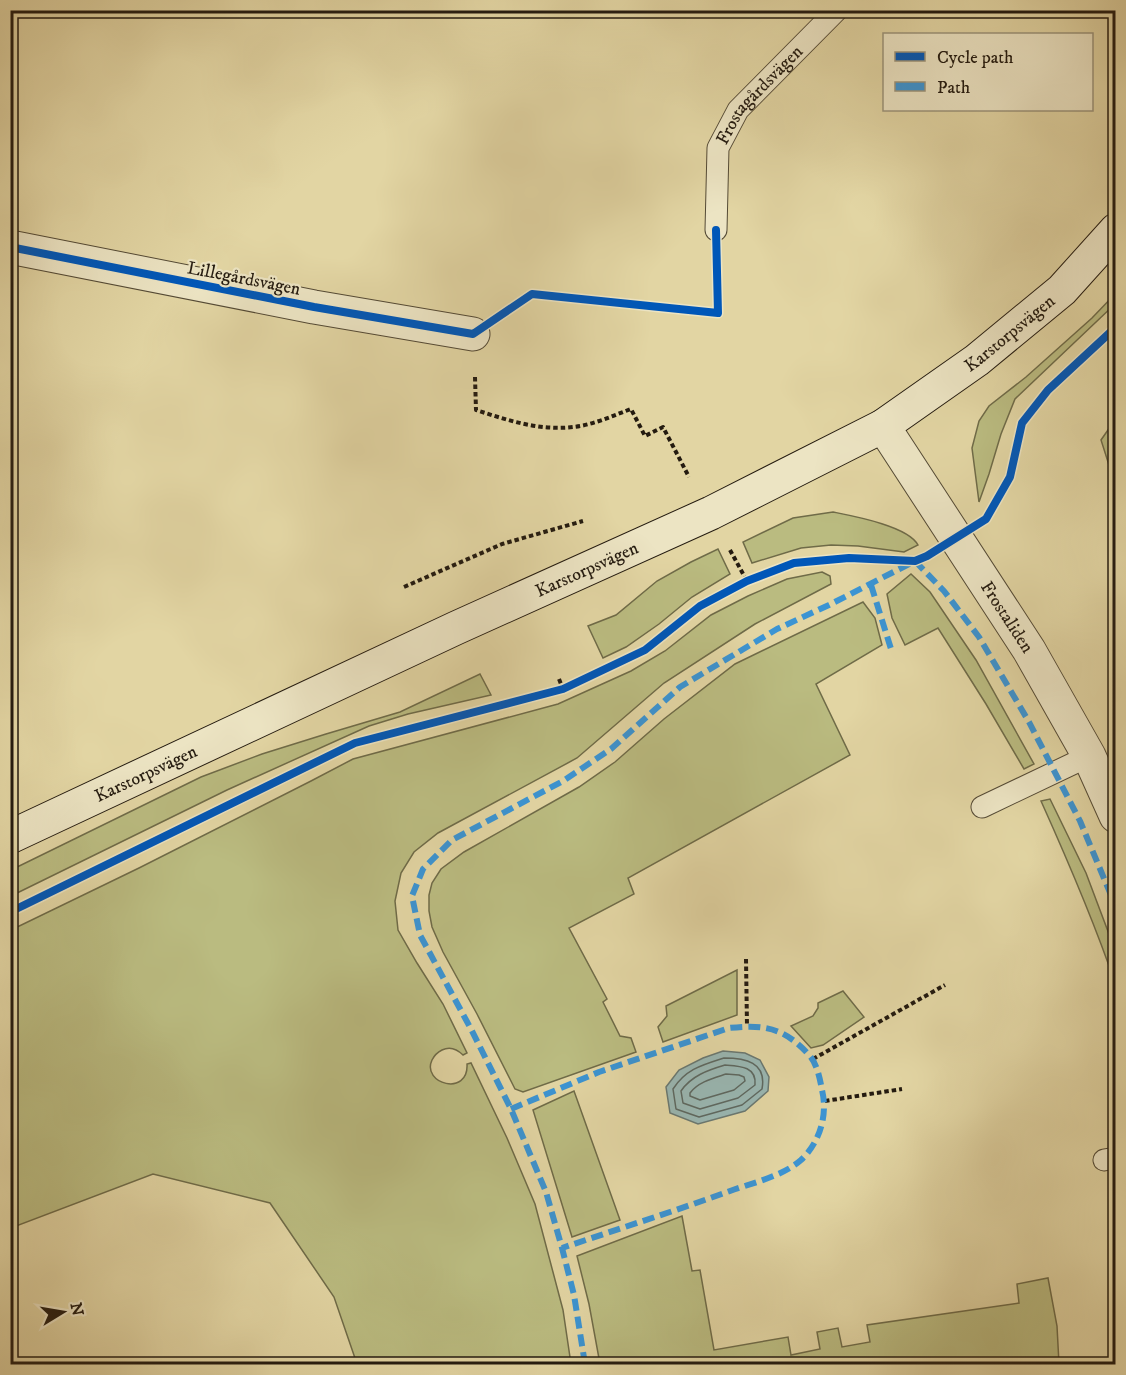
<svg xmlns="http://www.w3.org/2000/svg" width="1126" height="1375" viewBox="0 0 1126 1375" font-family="'IM FELL DW Pica',serif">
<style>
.green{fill:#babb80;stroke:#6f6b48;stroke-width:1.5}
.water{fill:#99b6b1;stroke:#6a7871;stroke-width:1.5}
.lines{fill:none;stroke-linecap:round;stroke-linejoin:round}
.shore{stroke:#5e6860;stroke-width:1.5}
.service-casing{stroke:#544a35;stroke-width:23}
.minor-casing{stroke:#544a35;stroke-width:35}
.secondary-casing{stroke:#241b10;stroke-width:35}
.path{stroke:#241b10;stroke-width:4;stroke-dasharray:4.5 3;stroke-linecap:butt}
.service{stroke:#ece4c3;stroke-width:21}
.minor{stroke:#ece4c3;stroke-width:33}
.secondary{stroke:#ece4c3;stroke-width:33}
.quiet{stroke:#3b94d3;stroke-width:6;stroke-dasharray:12 6;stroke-linecap:butt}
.cycleway-casing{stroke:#ece4c3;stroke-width:11}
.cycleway{stroke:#0057b8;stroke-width:8}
.labels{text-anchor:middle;stroke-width:4.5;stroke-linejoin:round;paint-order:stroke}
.street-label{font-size:18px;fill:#241b10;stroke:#ece4c3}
</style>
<rect width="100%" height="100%" fill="#e2d5a3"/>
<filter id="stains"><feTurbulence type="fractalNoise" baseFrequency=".00333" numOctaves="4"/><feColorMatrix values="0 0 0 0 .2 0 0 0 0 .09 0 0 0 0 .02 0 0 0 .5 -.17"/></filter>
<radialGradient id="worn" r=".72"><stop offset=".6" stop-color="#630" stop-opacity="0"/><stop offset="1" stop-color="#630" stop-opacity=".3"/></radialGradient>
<g class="green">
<path d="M 1115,294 L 1115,304 L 1015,399 L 1001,434 L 989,474 L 979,502 L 972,448 L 979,421 L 989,406 L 1026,377 L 1092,318 Z"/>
<path d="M 1115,420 L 1115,484 L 1101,440 Z"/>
<path d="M 833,512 C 853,516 908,526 918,545 L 904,552 L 858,546 L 831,545 L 801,548 L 752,563 L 743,542 L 793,518 Z"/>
<path d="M 718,549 L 730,574 L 692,597 L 659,624 L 626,647 L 603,658 L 588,626 L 616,615 L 657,581 L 691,562 Z"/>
<path d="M 822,572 L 830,576 L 831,584 L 755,624 L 664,683 L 577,758 L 438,833 L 414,852 L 401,873 L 395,901 L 398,930 L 417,963 L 443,1004 L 467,1053 L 463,1055 C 457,1049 450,1046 442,1050 C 438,1052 434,1056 432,1060 C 421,1084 469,1097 467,1064 L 471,1063 L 507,1138 L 535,1204 L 563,1310 L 571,1364 L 357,1364 L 334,1297 L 270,1203 L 153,1174 L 11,1228 L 11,930 L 139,868 L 311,781 L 353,759 L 558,704 L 631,671 L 665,651 L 711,615 L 748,596 L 787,579 Z"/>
<path d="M 911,574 L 930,592 L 976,660 L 1034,764 L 1024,769 L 986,704 L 938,628 L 905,645 L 892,618 L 887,594 Z"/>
<path d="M 863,602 L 875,618 L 882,645 L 816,684 L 850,755 L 628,878 L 634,894 L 569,928 L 607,999 L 603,1002 L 620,1036 L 631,1038 L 636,1052 L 523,1092 L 515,1089 L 477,1014 L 443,952 L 432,927 L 429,911 L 429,895 L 432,883 L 441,869 L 464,852 L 579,787 L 615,762 L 664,719 L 735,664 Z"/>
<path d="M 480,674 L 491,695 L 408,714 L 369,726 L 227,790 L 11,896 L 11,870 L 201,777 L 262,754 L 326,734 L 400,712 Z"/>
<path d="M 1050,799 L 1086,873 L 1115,950 L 1115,983 C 1094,921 1068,861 1041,801 Z"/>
<path d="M 737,970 L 737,1015 L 663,1042 L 658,1027 L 667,1016 L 666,1006 Z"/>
<path d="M 843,991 L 864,1017 L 823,1045 L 811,1048 L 791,1026 L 813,1016 L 818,1008 L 818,1003 Z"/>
<path d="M 574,1091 L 620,1220 L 572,1237 L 533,1110 Z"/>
<path d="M 682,1216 L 692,1271 L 700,1270 L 714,1350 L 788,1337 L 791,1355 L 820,1349 L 817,1332 L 838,1328 L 842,1347 L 870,1342 L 867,1325 L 1019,1303 L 1017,1284 L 1048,1278 L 1057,1326 L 1059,1364 L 600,1364 L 589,1304 L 577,1256 Z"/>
</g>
<path class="water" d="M 723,1051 L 745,1053 L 760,1060 L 769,1077 L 768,1091 L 745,1111 L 698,1124 L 670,1113 L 666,1087 L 679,1070 L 703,1058 Z"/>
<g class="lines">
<g class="shore">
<path d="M 724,1058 C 745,1058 767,1062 762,1089 L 742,1105 L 699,1117 L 676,1109 L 673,1089 C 686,1069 702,1065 724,1058 Z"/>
<path d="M 725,1065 C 739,1066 757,1066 755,1085 L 738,1098 L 700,1109 L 683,1103 L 681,1091 C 691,1076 708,1070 725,1065 Z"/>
<path d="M 726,1074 L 739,1075 L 744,1077 L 745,1081 L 734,1090 L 700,1100 L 690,1096 L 690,1093 C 698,1082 714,1078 726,1074 Z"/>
</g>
<g class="service-casing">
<g id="service">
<path id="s1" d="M 716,230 L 718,148 L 738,110 L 837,10"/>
<path d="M 982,807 L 1089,756"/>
<path d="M 1104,1160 L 1116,1158"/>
</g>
</g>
<g class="minor-casing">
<g id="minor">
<path d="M 10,247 L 314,307 L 473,334"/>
<path id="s2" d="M 883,426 L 1029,650 L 1089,756 L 1116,816"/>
</g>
</g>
<g class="secondary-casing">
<g id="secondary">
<path id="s3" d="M 10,837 L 456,628 L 711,513 L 883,426 L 977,360 L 1062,290 L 1116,230"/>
</g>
</g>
<g class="path">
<path d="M 475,377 L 476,410 C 507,420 539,431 573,427 C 593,425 612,416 631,409 L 645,436 L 663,427 L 689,477"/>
<path d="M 730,550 L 747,581"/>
<path d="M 404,587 L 502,544 L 583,521"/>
<path d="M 559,679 L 563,689"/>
<path d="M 746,959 L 747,1026"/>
<path d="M 813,1059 L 945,985"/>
<path d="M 825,1101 L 902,1089"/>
</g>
<use href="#service" class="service"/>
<use href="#minor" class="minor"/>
<use href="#secondary" class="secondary"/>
<g class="quiet">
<path d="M 871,585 L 892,652"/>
<path d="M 511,1109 L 599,1072 L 729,1028 C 765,1024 785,1028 810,1056 C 817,1064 820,1079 822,1090 C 828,1115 820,1142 801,1160 C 783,1176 752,1183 730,1191 C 675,1211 618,1229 562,1248"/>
<path d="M 585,1364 L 574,1295 L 562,1248 L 546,1192 L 511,1109 L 471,1029 L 420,935 L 412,896 L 423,869 L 452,840 L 563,781 L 611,749 L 680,687 L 777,629 L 829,605 L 915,561 L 944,591 L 979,637 L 1029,722 L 1080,821 L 1116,907"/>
</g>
<g class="cycleway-casing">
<g id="cycleway">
<path d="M 10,247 L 314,307 L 473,334 L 532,294 L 718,313 L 716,230"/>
<path d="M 10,912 L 355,743 L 563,689 L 645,650 L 700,606 L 747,581 L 794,563 L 849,558 L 915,561 L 927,556 L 986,519 L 1010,477 L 1022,423 L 1048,390 L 1116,327"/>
</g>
</g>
<use href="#cycleway" class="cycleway"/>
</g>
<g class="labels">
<g class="street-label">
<text dy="6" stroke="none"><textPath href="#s1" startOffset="150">Frostagårdsvägen</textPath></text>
<text transform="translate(244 278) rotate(11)" y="6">Lillegårdsvägen</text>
<text dy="6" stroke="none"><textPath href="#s3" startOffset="1122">Karstorpsvägen</textPath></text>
<text dy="6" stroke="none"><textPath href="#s3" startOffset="636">Karstorpsvägen</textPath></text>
<text dy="6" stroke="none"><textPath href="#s2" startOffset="228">Frostaliden</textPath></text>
<text dy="6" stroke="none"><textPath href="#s3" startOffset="150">Karstorpsvägen</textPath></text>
</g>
</g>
<rect width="1126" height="1375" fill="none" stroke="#e2d5a3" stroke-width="36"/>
<rect x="12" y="12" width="1102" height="1351" fill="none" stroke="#241b10" stroke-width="3"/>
<rect x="18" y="18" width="1090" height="1339" fill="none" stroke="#241b10" stroke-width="1.5"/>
<rect x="883" y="33" width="210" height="78" fill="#ece4c3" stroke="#9c947b" stroke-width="1.5"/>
<rect x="895" y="52" width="30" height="9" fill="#0057b8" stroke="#9c947b" stroke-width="1.5"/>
<text x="937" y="63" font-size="18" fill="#241b10">Cycle path</text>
<rect x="895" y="82" width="30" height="9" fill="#3b94d3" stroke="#9c947b" stroke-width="1.5"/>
<text x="937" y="93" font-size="18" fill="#241b10">Path</text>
<g transform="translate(63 1312) rotate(79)" stroke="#ece4c3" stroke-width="4.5" paint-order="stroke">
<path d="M0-4.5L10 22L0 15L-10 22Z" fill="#241b10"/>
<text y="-9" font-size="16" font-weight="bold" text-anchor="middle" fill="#241b10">N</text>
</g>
<rect width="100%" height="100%" filter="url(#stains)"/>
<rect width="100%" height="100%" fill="url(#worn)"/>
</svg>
